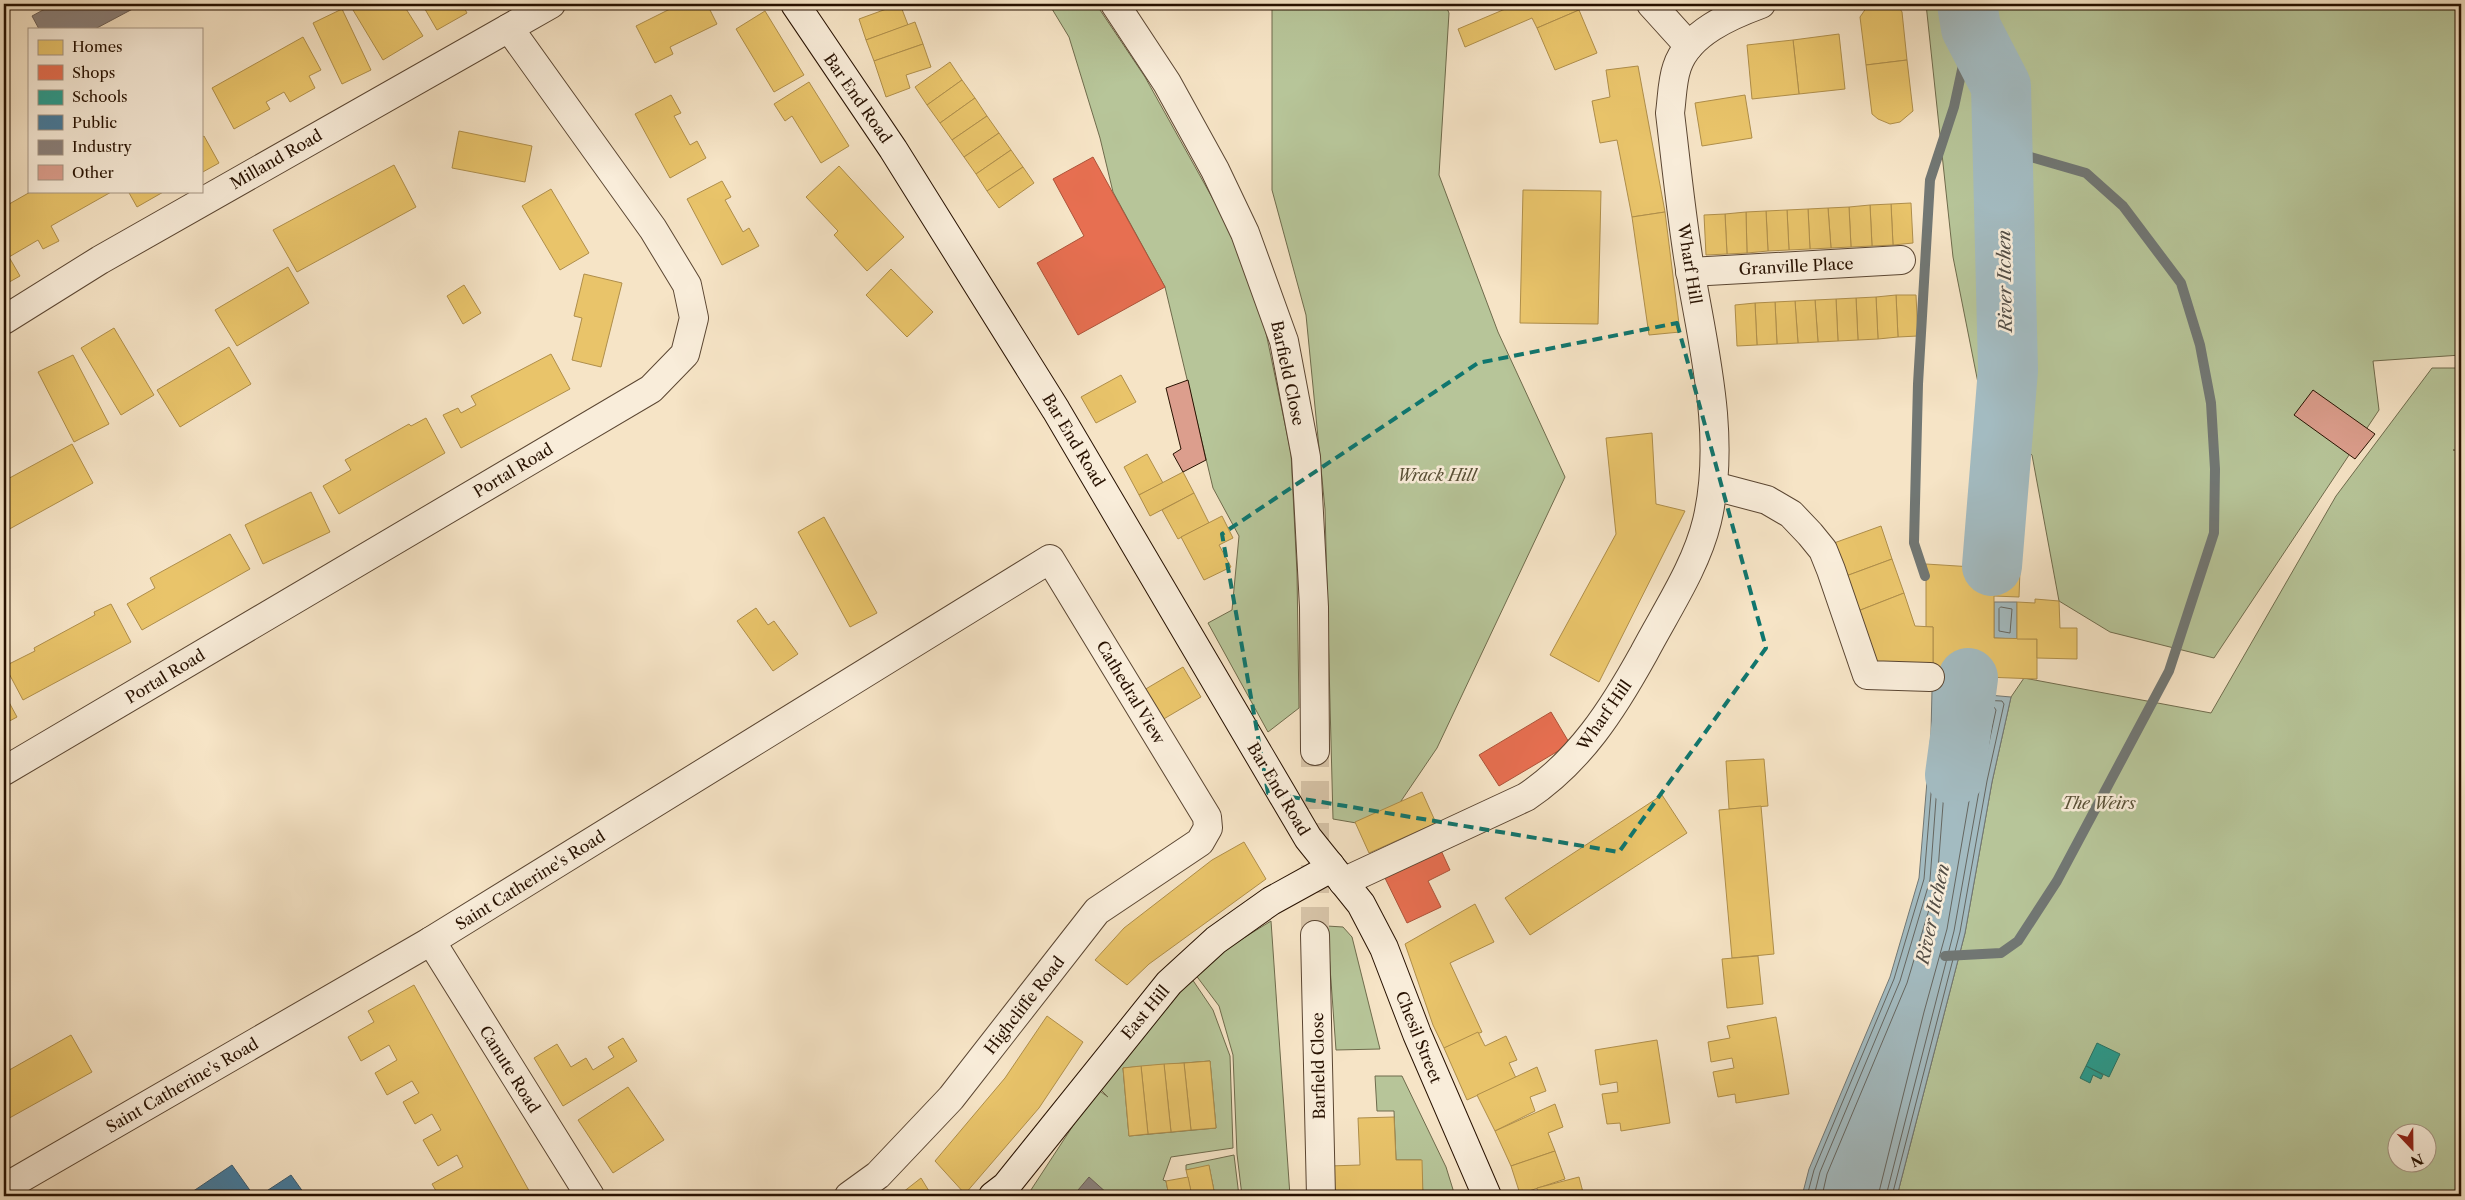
<svg xmlns="http://www.w3.org/2000/svg" width="2465" height="1200" viewBox="0 0 2465 1200" font-family="'Libre Caslon Text',serif">
<style>
.green{fill:#b7c599;stroke:#6f6b4c;fill-rule:evenodd}
.water{fill:#a3bbc1;stroke:#717774}
.homes{fill:#e9c46a;stroke:#af8e4a}
.shops{fill:#e76f51;stroke:#ad5339}
.schools{fill:#2a9d8f;stroke:#297364}
.public{fill:#457b9d;stroke:#3c5b6e}
.industry{fill:#8a817c;stroke:#6c5f57}
.lines{fill:none;stroke-linecap:round;stroke-linejoin:round}
.shore{stroke:#656660;stroke-width:1}
.stream{stroke:#717774;stroke-width:10}
.river{stroke:#a3bbc1;stroke-width:60}
.building{fill:#dc9e8d;stroke:#271100}
.street-tunnel{stroke:#d7c4a8;stroke-width:28;stroke-dasharray:28 14;stroke-linecap:butt}
.street-casing{stroke:#5b4632;stroke-width:30}
.secondary-casing{stroke:#271100;stroke-width:30}
.street{stroke:#f9edda;stroke-width:28}
.secondary{stroke:#f9edda;stroke-width:28}
.marked{fill:none;stroke:#0f766e;stroke-width:4;stroke-dasharray:10 6;stroke-linejoin:round}
.labels{text-anchor:middle;stroke-width:5;stroke-linejoin:round;paint-order:stroke}
.street-label{font-size:16px;fill:#271100;stroke:#f9edda}
.park-label{font-size:16px;font-style:italic;fill:#595036;stroke:#f9edda}
.water-label{font-size:18px;font-style:italic;fill:#524c44;stroke:#f9edda}
</style>
<rect width="100%" height="100%" fill="#f6e4c6"/>
<filter id="stains"><feTurbulence type="fractalNoise" baseFrequency=".004" numOctaves="4"/><feColorMatrix values="0 0 0 0 .2 0 0 0 0 .09 0 0 0 0 .02 0 0 0 .5 -.17"/></filter>
<radialGradient id="worn" r=".72"><stop offset=".6" stop-color="#630" stop-opacity="0"/><stop offset="1" stop-color="#630" stop-opacity=".3"/></radialGradient>
<g class="green">
<path d="M 1049,4 L 1096,4 L 1145,77 L 1228,226 L 1265,328 L 1291,453 L 1297,573 L 1299,708 L 1268,732 L 1208,623 L 1232,610 L 1239,536 L 1213,488 L 1165,287 L 1113,192 L 1100,138 L 1069,37 Z"/>
<path d="M 1272,4 L 1445,4 L 1449,13 L 1439,175 L 1498,332 L 1565,477 L 1437,748 L 1399,804 L 1368,825 L 1333,819 L 1325,509 L 1306,315 L 1272,190 Z"/>
<path d="M 1926,4 L 2461,4 L 2461,355 L 2373,361 L 2379,410 L 2214,658 L 2110,632 L 2059,601 L 2032,455 L 1983,408 L 1953,257 Z"/>
<path d="M 2432,368 L 2461,368 L 2461,450 L 2453,450 L 2461,451 L 2461,1196 L 1897,1196 L 1965,933 L 1992,782 L 2011,697 L 2024,678 L 2211,713 L 2336,496 ZM 2398,1132 L 2428,1132 L 2428,1162 L 2398,1162 Z"/>
<path d="M 1271,921 L 1290,1196 L 1242,1196 L 1237,1154 L 1233,1055 L 1219,1006 L 1192,970 Z"/>
<path d="M 1327,926 L 1343,927 L 1352,937 L 1380,1049 L 1336,1050 Z"/>
<path d="M 1192,979 L 1213,1010 L 1230,1056 L 1233,1148 L 1171,1157 L 1163,1180 L 1166,1181 L 1169,1196 L 1027,1196 L 1097,1089 L 1108,1097 L 1100,1089 L 1139,1035 ZM 1210,1061 L 1216,1128 L 1129,1136 L 1123,1068 Z"/>
<path d="M 1375,1076 L 1402,1076 L 1446,1167 L 1455,1196 L 1423,1196 L 1421,1160 L 1396,1160 L 1394,1111 L 1377,1111 Z"/>
<path d="M 1234,1155 L 1239,1196 L 1215,1196 L 1209,1166 L 1186,1170 L 1186,1165 Z"/>
</g>
<g class="water">
<path d="M 1994,602 L 2017,602 L 2017,639 L 1994,638 Z"/>
<path d="M 1932,690 L 2011,697 L 1992,782 L 1965,933 L 1897,1196 L 1802,1196 L 1809,1169 L 1890,977 L 1919,878 L 1931,733 Z"/>
</g>
<g class="homes">
<path d="M 363,4 L 403,4 L 423,36 L 383,60 L 353,10 Z"/>
<path d="M 422,4 L 462,4 L 467,13 L 437,30 Z"/>
<path d="M 680,4 L 707,4 L 717,24 L 670,47 L 673,54 L 655,63 L 636,26 Z"/>
<path d="M 900,4 L 908,25 L 866,40 L 859,19 Z"/>
<path d="M 1517,4 L 1577,4 L 1579,10 L 1537,28 L 1532,18 L 1465,47 L 1458,29 Z"/>
<path d="M 1869,4 L 1897,4 L 1902,12 L 1907,60 L 1866,65 L 1860,17 Z"/>
<path d="M 342,9 L 371,70 L 342,84 L 313,23 Z"/>
<path d="M 1579,10 L 1597,53 L 1555,70 L 1537,28 Z"/>
<path d="M 765,11 L 804,75 L 774,92 L 736,29 Z"/>
<path d="M 915,22 L 923,44 L 874,61 L 866,40 Z"/>
<path d="M 1839,34 L 1845,89 L 1799,94 L 1793,40 Z"/>
<path d="M 303,37 L 321,70 L 309,76 L 315,88 L 290,102 L 284,92 L 266,102 L 270,109 L 234,129 L 212,88 Z"/>
<path d="M 1793,40 L 1799,94 L 1752,99 L 1747,45 Z"/>
<path d="M 923,44 L 931,67 L 906,75 L 910,88 L 886,97 L 874,61 Z"/>
<path d="M 1907,60 L 1913,111 L 1900,122 L 1890,124 L 1878,119 L 1872,114 L 1866,65 Z"/>
<path d="M 950,62 L 962,80 L 927,105 L 915,87 Z"/>
<path d="M 1638,66 L 1665,212 L 1632,217 L 1617,140 L 1600,143 L 1592,101 L 1610,97 L 1606,70 Z"/>
<path d="M 962,80 L 975,98 L 940,123 L 927,105 Z"/>
<path d="M 809,82 L 849,146 L 821,163 L 792,116 L 785,121 L 774,104 Z"/>
<path d="M 671,95 L 681,113 L 674,116 L 690,145 L 697,141 L 706,158 L 670,178 L 635,114 Z"/>
<path d="M 1745,95 L 1752,138 L 1702,146 L 1695,103 Z"/>
<path d="M 975,98 L 987,116 L 952,140 L 940,123 Z"/>
<path d="M 987,116 L 999,133 L 964,157 L 952,140 Z"/>
<path d="M 459,131 L 532,146 L 525,182 L 452,168 Z"/>
<path d="M 999,133 L 1011,150 L 976,174 L 964,157 Z"/>
<path d="M 204,136 L 219,163 L 201,173 L 201,138 Z"/>
<path d="M 1011,150 L 1023,167 L 987,191 L 976,174 Z"/>
<path d="M 394,165 L 416,207 L 297,272 L 273,230 Z"/>
<path d="M 839,166 L 904,237 L 867,271 L 834,235 L 838,231 L 806,197 Z"/>
<path d="M 1023,167 L 1034,183 L 999,208 L 987,191 Z"/>
<path d="M 722,181 L 731,197 L 725,200 L 743,232 L 749,228 L 759,246 L 722,265 L 687,199 Z"/>
<path d="M 551,189 L 589,253 L 560,270 L 522,206 Z"/>
<path d="M 1523,190 L 1601,191 L 1598,324 L 1520,323 Z"/>
<path d="M 32,191 L 113,191 L 51,226 L 59,241 L 43,249 L 38,240 L 9,257 L 20,276 L 4,285 L 4,207 Z"/>
<path d="M 128,191 L 165,191 L 137,207 Z"/>
<path d="M 1911,203 L 1913,243 L 1893,245 L 1891,204 Z"/>
<path d="M 1891,204 L 1893,245 L 1872,246 L 1870,205 Z"/>
<path d="M 1870,205 L 1872,246 L 1851,247 L 1849,207 Z"/>
<path d="M 1849,207 L 1851,247 L 1831,248 L 1828,208 Z"/>
<path d="M 1828,208 L 1831,248 L 1810,249 L 1808,209 Z"/>
<path d="M 1808,209 L 1810,249 L 1789,250 L 1787,210 Z"/>
<path d="M 1787,210 L 1789,250 L 1768,251 L 1766,211 Z"/>
<path d="M 1766,211 L 1768,251 L 1747,253 L 1746,212 Z"/>
<path d="M 1665,212 L 1680,332 L 1649,335 L 1632,217 Z"/>
<path d="M 1746,212 L 1747,253 L 1727,254 L 1725,214 Z"/>
<path d="M 1725,214 L 1727,254 L 1706,255 L 1704,215 Z"/>
<path d="M 288,267 L 309,303 L 237,346 L 215,310 Z"/>
<path d="M 891,269 L 933,312 L 907,337 L 866,295 Z"/>
<path d="M 584,274 L 622,283 L 601,367 L 572,360 L 582,318 L 574,316 Z"/>
<path d="M 464,285 L 481,313 L 463,324 L 447,296 Z"/>
<path d="M 1896,295 L 1916,295 L 1918,336 L 1898,337 Z"/>
<path d="M 1896,295 L 1898,337 L 1878,339 L 1876,297 Z"/>
<path d="M 1876,297 L 1878,339 L 1858,340 L 1856,298 Z"/>
<path d="M 1856,298 L 1858,340 L 1838,341 L 1836,299 Z"/>
<path d="M 1836,299 L 1838,341 L 1818,342 L 1815,300 Z"/>
<path d="M 1815,300 L 1818,342 L 1798,343 L 1795,301 Z"/>
<path d="M 1795,301 L 1798,343 L 1777,344 L 1775,302 Z"/>
<path d="M 1775,302 L 1777,344 L 1757,345 L 1755,303 Z"/>
<path d="M 1755,303 L 1757,345 L 1737,346 L 1735,305 Z"/>
<path d="M 114,328 L 154,395 L 121,415 L 81,348 Z"/>
<path d="M 229,347 L 251,384 L 180,427 L 157,390 Z"/>
<path d="M 551,354 L 570,389 L 461,448 L 443,415 L 458,408 L 461,413 L 476,405 L 471,396 Z"/>
<path d="M 73,355 L 109,424 L 74,442 L 38,372 Z"/>
<path d="M 1121,375 L 1136,402 L 1096,423 L 1081,397 Z"/>
<path d="M 426,418 L 445,453 L 339,514 L 323,486 L 351,470 L 345,460 L 409,424 L 411,426 Z"/>
<path d="M 1652,433 L 1656,504 L 1685,511 L 1599,682 L 1550,655 L 1616,534 L 1606,438 Z"/>
<path d="M 72,444 L 93,483 L 4,532 L 4,481 Z"/>
<path d="M 1147,454 L 1163,483 L 1139,495 L 1124,467 Z"/>
<path d="M 1183,472 L 1194,493 L 1150,516 L 1139,495 Z"/>
<path d="M 311,492 L 330,532 L 263,564 L 245,525 Z"/>
<path d="M 1194,493 L 1209,523 L 1178,539 L 1162,510 Z"/>
<path d="M 1222,516 L 1233,538 L 1219,545 L 1231,567 L 1204,580 L 1181,537 Z"/>
<path d="M 824,517 L 877,613 L 850,627 L 798,532 Z"/>
<path d="M 1881,526 L 1892,559 L 1846,576 L 1834,543 Z"/>
<path d="M 230,534 L 250,569 L 142,630 L 127,604 L 155,588 L 150,578 Z"/>
<path d="M 1892,559 L 1904,593 L 1858,611 L 1846,576 Z"/>
<path d="M 1926,564 L 2020,570 L 2019,597 L 1994,596 L 1994,638 L 2037,639 L 2037,679 L 1933,675 L 1933,627 L 1926,627 Z"/>
<path d="M 1904,593 L 1915,626 L 1933,627 L 1933,669 L 1878,666 L 1858,611 Z"/>
<path d="M 2035,599 L 2059,601 L 2060,628 L 2077,628 L 2077,659 L 2037,658 L 2037,639 L 2017,639 L 2017,602 L 2035,603 Z"/>
<path d="M 111,604 L 131,642 L 23,700 L 5,666 L 35,651 L 34,648 L 95,615 L 94,612 Z"/>
<path d="M 756,608 L 768,625 L 774,621 L 798,654 L 773,671 L 737,621 Z"/>
<path d="M 1183,667 L 1201,697 L 1162,720 L 1144,690 Z"/>
<path d="M 4,693 L 17,717 L 4,724 Z"/>
<path d="M 1764,759 L 1768,806 L 1729,809 L 1726,761 Z"/>
<path d="M 1422,792 L 1436,823 L 1369,853 L 1355,822 Z"/>
<path d="M 1662,795 L 1687,833 L 1530,935 L 1505,898 Z"/>
<path d="M 1761,806 L 1774,954 L 1732,958 L 1719,810 Z"/>
<path d="M 1244,842 L 1266,879 L 1149,964 L 1127,985 L 1095,960 L 1124,928 L 1212,860 Z"/>
<path d="M 1475,904 L 1494,942 L 1450,963 L 1482,1032 L 1444,1048 L 1433,1025 L 1405,944 Z"/>
<path d="M 1758,956 L 1763,1004 L 1727,1008 L 1722,959 Z"/>
<path d="M 414,985 L 532,1196 L 439,1196 L 432,1184 L 463,1167 L 457,1155 L 438,1166 L 423,1140 L 441,1130 L 432,1114 L 415,1124 L 403,1102 L 419,1093 L 412,1081 L 387,1095 L 375,1073 L 397,1060 L 389,1045 L 361,1061 L 348,1037 L 374,1022 L 368,1011 Z"/>
<path d="M 1047,1016 L 1083,1042 L 1039,1108 L 965,1194 L 935,1161 L 1005,1078 Z"/>
<path d="M 1776,1017 L 1789,1094 L 1736,1103 L 1735,1094 L 1718,1097 L 1713,1072 L 1734,1068 L 1732,1058 L 1711,1062 L 1708,1042 L 1730,1038 L 1727,1026 Z"/>
<path d="M 1478,1032 L 1485,1046 L 1506,1036 L 1517,1060 L 1509,1063 L 1516,1078 L 1467,1100 L 1444,1048 Z"/>
<path d="M 71,1035 L 92,1072 L 4,1121 L 4,1073 Z"/>
<path d="M 623,1038 L 637,1061 L 563,1106 L 534,1058 L 557,1044 L 571,1067 L 586,1058 L 593,1070 L 614,1057 L 608,1047 Z"/>
<path d="M 1657,1040 L 1670,1123 L 1621,1131 L 1620,1123 L 1607,1124 L 1602,1094 L 1618,1092 L 1617,1082 L 1600,1085 L 1595,1050 Z"/>
<path d="M 1210,1061 L 1216,1128 L 1191,1130 L 1184,1063 Z"/>
<path d="M 1184,1063 L 1191,1130 L 1171,1132 L 1164,1064 Z"/>
<path d="M 1164,1064 L 1171,1132 L 1148,1134 L 1141,1066 Z"/>
<path d="M 1141,1066 L 1148,1134 L 1129,1136 L 1123,1068 Z"/>
<path d="M 1537,1067 L 1546,1091 L 1530,1097 L 1535,1111 L 1495,1131 L 1477,1095 Z"/>
<path d="M 628,1087 L 664,1140 L 613,1173 L 578,1120 Z"/>
<path d="M 1555,1104 L 1563,1127 L 1548,1133 L 1555,1151 L 1511,1166 L 1495,1131 Z"/>
<path d="M 1394,1117 L 1396,1160 L 1422,1160 L 1423,1196 L 1330,1196 L 1329,1166 L 1360,1165 L 1358,1118 Z"/>
<path d="M 1555,1151 L 1565,1179 L 1520,1194 L 1511,1166 Z"/>
<path d="M 1209,1165 L 1215,1196 L 1192,1196 L 1186,1170 Z"/>
<path d="M 1188,1177 L 1192,1196 L 1169,1196 L 1166,1181 Z"/>
<path d="M 1579,1177 L 1584,1196 L 1538,1196 L 1537,1188 Z"/>
<path d="M 921,1178 L 932,1196 L 898,1196 Z"/>
</g>
<g class="shops">
<path d="M 1093,157 L 1165,287 L 1078,335 L 1037,263 L 1084,236 L 1053,179 Z"/>
<path d="M 1551,712 L 1570,744 L 1499,786 L 1479,755 Z"/>
<path d="M 1439,846 L 1450,870 L 1428,881 L 1441,907 L 1407,923 L 1383,874 Z"/>
</g>
<g class="schools">
<path d="M 2097,1043 L 2120,1054 L 2109,1077 L 2086,1066 Z"/>
<path d="M 2086,1066 L 2103,1075 L 2101,1079 L 2093,1075 L 2090,1083 L 2080,1078 Z"/>
</g>
<g class="public">
<path d="M 232,1165 L 254,1196 L 186,1196 Z"/>
<path d="M 291,1175 L 306,1196 L 259,1196 Z"/>
</g>
<g class="industry">
<path d="M 54,4 L 142,4 L 95,29 L 39,29 L 32,16 Z"/>
<path d="M 1089,1177 L 1108,1194 L 1106,1196 L 1073,1196 Z"/>
</g>
<g class="lines">
<g class="shore">
<path d="M 2001,607 L 2012,609 L 2010,633 L 1999,631 L 1999,609 Z"/>
<path d="M 1807,1196 L 1814,1170 L 1894,979 L 1924,879 L 1936,733 L 1937,698 L 2002,701 L 2004,704 L 1987,781 L 1960,932 L 1892,1196"/>
<path d="M 1814,1196 L 1820,1172 L 1900,981 L 1930,880 L 1943,705 L 1946,703 L 1994,707 L 1996,710 L 1981,780 L 1954,931 L 1886,1196"/>
<path d="M 1822,1196 L 1827,1174 L 1907,983 L 1937,883 L 1950,713 L 1953,711 L 1985,714 L 1987,717 L 1973,778 L 1947,929 L 1924,1012 L 1878,1196"/>
</g>
<g class="stream">
<path d="M 1925,576 L 1914,543 L 1918,384 L 1930,180 L 1954,107 L 1971,28"/>
<path d="M 1959,678 L 1964,693"/>
<path d="M 1945,956 L 2001,953 L 2018,941 L 2057,881 L 2169,671 L 2214,533 L 2215,469 L 2211,403 L 2200,345 L 2181,283 L 2123,206 L 2086,173 L 2003,149"/>
</g>
<g class="river">
<path d="M 1967,4 L 1971,28 L 2001,86 L 2008,370 L 1992,566"/>
<path d="M 1955,775 L 1968,678"/>
</g>
</g>
<g class="building">
<path d="M 1188,380 L 1206,460 L 1183,472 L 1173,454 L 1181,449 L 1166,388 Z"/>
<path d="M 2313,390 L 2375,434 L 2355,459 L 2294,415 Z"/>
</g>
<g class="lines">
<path class="street-tunnel" d="M 1315,935 L 1315,751"/>
<g class="street-casing">
<g id="street">
<path d="M 1115,4 L 1167,83 L 1215,170 L 1245,233 L 1284,341 L 1306,457 L 1314,607 L 1315,751"/>
<path d="M 1651,4 L 1689,46"/>
<path d="M 1690,272 L 1901,260"/>
<path d="M 4,320 L 100,260 L 551,4"/>
<path d="M 1714,486 L 1767,500 L 1791,514 L 1810,534 L 1823,550 L 1831,570 L 1867,675 L 1930,677"/>
<path d="M 4,771 L 651,389 L 685,354 L 694,318 L 687,285 L 653,229 L 509,28"/>
<path d="M 1343,882 L 1526,797 C 1580,761 1613,709 1644,653 C 1666,611 1696,567 1707,521 C 1727,436 1703,347 1689,263 C 1681,213 1676,163 1670,113 C 1672,99 1672,81 1677,67 C 1688,33 1731,15 1761,4"/>
<path d="M 1315,935 L 1321,1196"/>
<path d="M 431,941 L 590,1196"/>
<path d="M 4,1188 L 431,941 L 1050,559 L 1207,817 L 1208,828 L 1200,842 L 1097,911 L 951,1098 L 878,1175 L 849,1196"/>
</g>
</g>
<g class="secondary-casing">
<g id="secondary">
<path d="M 795,4 L 893,149 L 1056,410 L 1308,838 L 1361,904 L 1384,948 L 1417,1034 L 1487,1196"/>
<path d="M 993,1196 L 1006,1186 L 1169,983 L 1216,940 L 1271,901 L 1320,874 L 1330,865"/>
</g>
</g>
<use href="#street" class="street"/>
<use href="#secondary" class="secondary"/>
</g>
<path class="marked" d="M 1677,323 L 1766,648 L 1619,852 L 1268,793 L 1222,534 L 1478,363 Z"/>
<g class="labels">
<g class="street-label">
<text transform="translate(858 98) rotate(55)" y="6">Bar End Road</text>
<text transform="translate(276 159) rotate(-30)" y="6">Milland Road</text>
<text transform="translate(1690 264) rotate(81)" y="6">Wharf Hill</text>
<text transform="translate(1796 266) rotate(-3)" y="6">Granville Place</text>
<text transform="translate(1288 373) rotate(78)" y="6">Barfield Close</text>
<text transform="translate(1074 440) rotate(59)" y="6">Bar End Road</text>
<text transform="translate(513 470) rotate(-31)" y="6">Portal Road</text>
<text transform="translate(165 676) rotate(-31)" y="6">Portal Road</text>
<text transform="translate(1131 692) rotate(59)" y="6">Cathedral View</text>
<text transform="translate(1604 715) rotate(-55)" y="6">Wharf Hill</text>
<text transform="translate(1279 789) rotate(59)" y="6">Bar End Road</text>
<text transform="translate(530 880) rotate(-32)" y="6">Saint Catherine's Road</text>
<text transform="translate(1024 1005) rotate(-52)" y="6">Highcliffe Road</text>
<text transform="translate(1145 1012) rotate(-50)" y="6">East Hill</text>
<text transform="translate(1419 1037) rotate(68)" y="6">Chesil Street</text>
<text transform="translate(1318 1066) rotate(-91)" y="6">Barfield Close</text>
<text transform="translate(510 1069) rotate(58)" y="6">Canute Road</text>
<text transform="translate(182 1085) rotate(-30)" y="6">Saint Catherine's Road</text>
</g>
<g class="park-label">
<text x="1437" y="481">Wrack Hill</text>
<text x="2099" y="809">The Weirs</text>
</g>
<g class="water-label">
<text transform="translate(2005 281) rotate(-91)" y="6">River Itchen</text>
<text transform="translate(1933 914) rotate(-78)" y="6">River Itchen</text>
</g>
</g>
<rect width="2465" height="1200" fill="none" stroke="#f6e4c6" stroke-width="20"/>
<rect x="5" y="5" width="2455" height="1190" fill="none" stroke="#271100" stroke-width="2.5"/>
<rect x="10" y="10" width="2445" height="1180" fill="none" stroke="#271100"/>
<rect x="28" y="28" width="175" height="165" fill="#f9edda" stroke="#a59583"/>
<rect x="38" y="40" width="25" height="15" fill="#e9c46a" stroke="#a59583"/>
<text x="72" y="52" font-size="15" fill="#271100">Homes</text>
<rect x="38" y="65" width="25" height="15" fill="#e76f51" stroke="#a59583"/>
<text x="72" y="78" font-size="15" fill="#271100">Shops</text>
<rect x="38" y="90" width="25" height="15" fill="#2a9d8f" stroke="#a59583"/>
<text x="72" y="102" font-size="15" fill="#271100">Schools</text>
<rect x="38" y="115" width="25" height="15" fill="#457b9d" stroke="#a59583"/>
<text x="72" y="128" font-size="15" fill="#271100">Public</text>
<rect x="38" y="140" width="25" height="15" fill="#8a817c" stroke="#a59583"/>
<text x="72" y="152" font-size="15" fill="#271100">Industry</text>
<rect x="38" y="165" width="25" height="15" fill="#dc9e8d" stroke="#a59583"/>
<text x="72" y="178" font-size="15" fill="#271100">Other</text>
<g transform="translate(2412 1148) rotate(158)"><circle r="24" fill="#f9edda" stroke="#a59583"/>
<path d="M0-4L9 19L0 12L-9 19Z" fill="#8f2418"/>
<text y="-8" font-size="14" font-weight="bold" text-anchor="middle" fill="#271100">N</text>
</g>
<rect width="100%" height="100%" filter="url(#stains)"/>
<rect width="100%" height="100%" fill="url(#worn)"/>
</svg>
